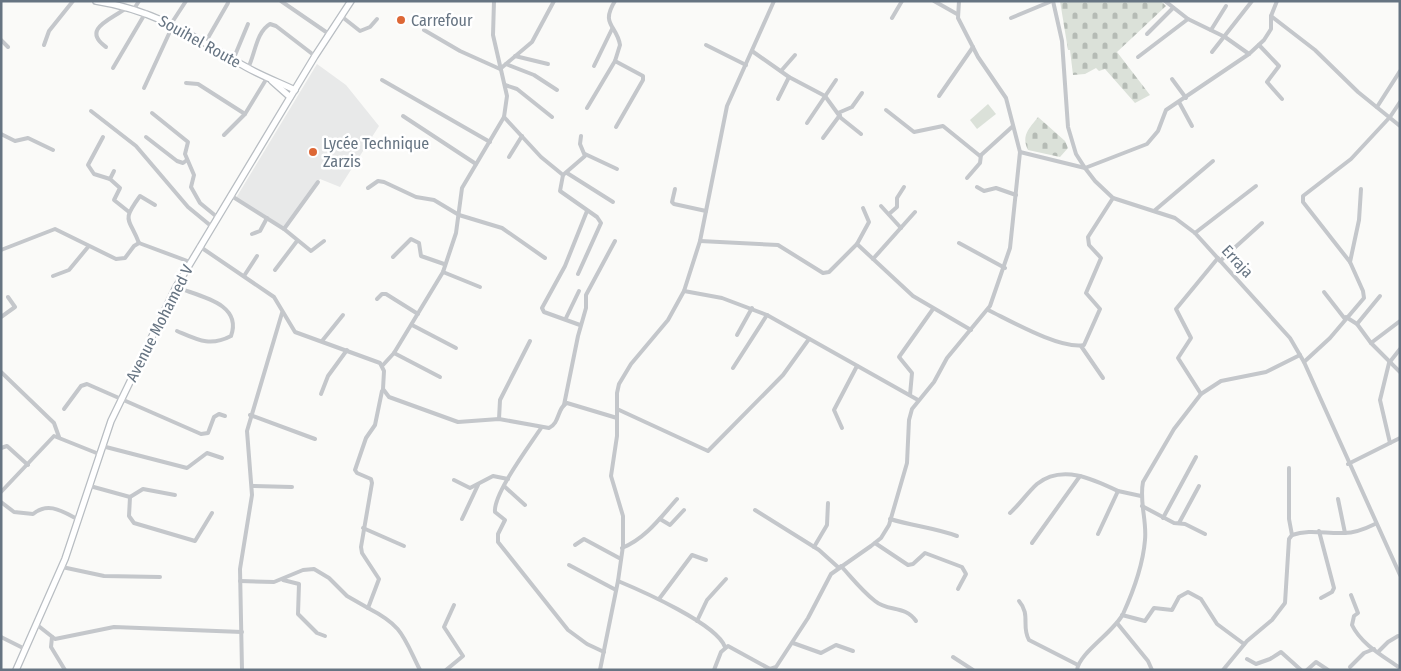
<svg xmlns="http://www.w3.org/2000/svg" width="1401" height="671" viewBox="0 0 1401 671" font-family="'Fira Sans Condensed',sans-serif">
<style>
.built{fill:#e8e9e9}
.green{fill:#dbe1d9}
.cemetery{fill:url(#cemetery-stones)}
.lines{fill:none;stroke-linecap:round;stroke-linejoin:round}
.secondary-casing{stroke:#b8bdc2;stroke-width:8}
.minor{stroke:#c4c7cb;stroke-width:4}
.secondary{stroke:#fff;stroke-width:5.5}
.poi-dot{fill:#dd6735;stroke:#fff;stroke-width:2}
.labels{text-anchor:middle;stroke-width:5;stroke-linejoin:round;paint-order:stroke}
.poi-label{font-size:16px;fill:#667482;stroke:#fff;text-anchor:start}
.street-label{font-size:16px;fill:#667482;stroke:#fff}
</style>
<defs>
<pattern id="cemetery-stones" width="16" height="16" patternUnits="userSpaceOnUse" patternTransform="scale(1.25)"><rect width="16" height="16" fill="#dbe1d9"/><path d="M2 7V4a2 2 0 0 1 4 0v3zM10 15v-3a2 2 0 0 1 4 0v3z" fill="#b5bbb5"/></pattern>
</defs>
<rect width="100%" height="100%" fill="#fafaf8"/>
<path class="built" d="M 317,64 L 346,85 L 379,126 L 340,187 L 320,179 L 284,227 L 236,198 Z"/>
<path class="green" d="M 988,104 L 996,114 L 977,129 L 970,120 Z"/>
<g class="cemetery">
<path d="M 1060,1 L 1161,1 L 1166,6 L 1117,52 L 1150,95 L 1135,103 L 1105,69 L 1099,71 L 1096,68 L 1085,74 L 1073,75 L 1070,50 L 1068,50 Z"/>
<path d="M 1038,117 L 1065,141 L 1068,148 L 1060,157 L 1028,150 C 1021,135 1029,129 1038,117 Z"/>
</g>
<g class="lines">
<g class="secondary-casing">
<g id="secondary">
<path d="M 96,1 C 159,11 193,37 246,67 C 262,76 278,82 295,90"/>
<path d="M 272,81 L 290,97"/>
<path d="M 16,670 L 65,559 L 111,421 L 176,287 L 315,56 L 351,1"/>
</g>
</g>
<g class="minor">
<path d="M 281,1 L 329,34"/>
<path d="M 934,1 L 957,14"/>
<path d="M 1053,1 L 1062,41 L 1068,127 L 1076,154 L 1085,168 L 1095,181 L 1113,198 L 1175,218 L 1195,233 L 1290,338 L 1304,362 L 1400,575"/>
<path d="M 1165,1 L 1188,19 L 1225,37 L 1249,54"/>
<path d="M 134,9 L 139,1"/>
<path d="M 341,16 L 360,31 L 370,27 L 377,19"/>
<path d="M 1271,16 L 1315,50 L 1358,92 L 1400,126"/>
<path d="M 892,18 L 902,1"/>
<path d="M 1011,18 L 1052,1"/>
<path d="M 171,24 L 186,1"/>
<path d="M 424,30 L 460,51 L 500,69 L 532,42 L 554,1"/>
<path d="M 1211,30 L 1226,6"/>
<path d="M 1147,34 L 1173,8"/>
<path d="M 1,40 L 8,47"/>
<path d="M 205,43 L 228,3"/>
<path d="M 44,45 L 49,31 L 73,1"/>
<path d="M 706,45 L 746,65"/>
<path d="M 1259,45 L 1279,66 L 1267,82 L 1282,99"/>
<path d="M 106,47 C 79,28 116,18 127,7"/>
<path d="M 752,51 L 789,77 L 825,96 L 841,118 L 861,134"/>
<path d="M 1212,52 L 1252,1"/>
<path d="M 515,56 L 548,64"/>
<path d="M 1138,57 L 1188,19"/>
<path d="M 233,60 L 248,24"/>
<path d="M 615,61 L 643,76 L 643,80 L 616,127"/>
<path d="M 506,64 L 534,75 L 557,90"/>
<path d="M 594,66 L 612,29"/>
<path d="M 113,68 L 146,12"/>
<path d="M 248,68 C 255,55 256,32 270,24 L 276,26 L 315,56"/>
<path d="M 781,71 L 795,55"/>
<path d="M 1172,79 L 1186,98"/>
<path d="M 382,80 L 490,142"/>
<path d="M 186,83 L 198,84 L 245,114"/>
<path d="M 505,85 L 517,89 L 552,117"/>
<path d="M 144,88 L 173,25"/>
<path d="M 939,96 L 973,47"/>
<path d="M 778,99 L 789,77"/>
<path d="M 1179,102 L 1192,126"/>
<path d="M 1377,107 L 1400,71"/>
<path d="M 587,108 L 615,61 L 620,45 C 617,25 600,25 615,1"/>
<path d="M 886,110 L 914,132 L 943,126 L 980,156 L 1013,126"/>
<path d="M 91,111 L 136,146 L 188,207 L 211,226"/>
<path d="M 152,113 L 188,142 L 185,154 L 194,175 L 191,187 L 200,203 L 217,217"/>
<path d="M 838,113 L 852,107 L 862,93"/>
<path d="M 403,116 L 476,164"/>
<path d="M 504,117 L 541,157 L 563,175 L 585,156 L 580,144 L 581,136"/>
<path d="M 807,123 L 836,80"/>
<path d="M 1,134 L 15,141 L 28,138 L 53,150"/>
<path d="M 224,135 L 245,114 L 267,78"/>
<path d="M 103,137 L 88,165 L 94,174 L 110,179"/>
<path d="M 146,137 L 177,161 L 183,163 L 187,160"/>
<path d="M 823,138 L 840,115"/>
<path d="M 1020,152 L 1085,168 L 1147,144 L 1158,131 L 1166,110 L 1249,54 L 1264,40 L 1271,29 L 1271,16 L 1277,1"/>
<path d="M 585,154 L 617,169"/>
<path d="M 509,157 L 522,136"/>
<path d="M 114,171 L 110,179 L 120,188 L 114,200 L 129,212"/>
<path d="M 567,173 L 613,202"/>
<path d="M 563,175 L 560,191 L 597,217 L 601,223 L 578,274"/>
<path d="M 967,178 L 980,163 L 981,155"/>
<path d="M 977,187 L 984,191 L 996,188 L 1016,195"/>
<path d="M 368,188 L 378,181 L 384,182 L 416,197 L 434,200 L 459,215 L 502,228 L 545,258"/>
<path d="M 675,189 L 672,202 L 674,204 L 706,211"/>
<path d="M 230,195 L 284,229 L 311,251 L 324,241"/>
<path d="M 881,206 L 901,228"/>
<path d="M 1154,211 L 1213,161"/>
<path d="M 889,214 L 897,207 L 897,198 L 904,187"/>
<path d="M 284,229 L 318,182"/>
<path d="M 1195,233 L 1256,186"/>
<path d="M 252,234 L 260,231 L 267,218"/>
<path d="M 700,241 L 778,245 L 823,273 L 829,272 L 857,244 L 913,296 L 971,330"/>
<path d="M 139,243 C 129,217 121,222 140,196 L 155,205"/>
<path d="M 959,243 L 1005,268"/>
<path d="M 857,244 L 869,222 L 863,208"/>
<path d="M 199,246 L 274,297 L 295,332 L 380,363 L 384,371 L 383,389 L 389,397 L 458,422 L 499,419 L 549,428 C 560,423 557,408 567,403 L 617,418"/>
<path d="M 1,250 L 55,229 L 116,259 L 125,258 L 134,246 L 139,243 L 190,262"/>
<path d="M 393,257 L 411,239 L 419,243 L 421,256 L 444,264"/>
<path d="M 873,259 L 915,212"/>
<path d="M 1220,261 L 1262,223"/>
<path d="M 1350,262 L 1303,202 L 1303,196 L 1351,159 L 1390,117 L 1400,102"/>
<path d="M 275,270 L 297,241"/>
<path d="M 443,272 L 480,287"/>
<path d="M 53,276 L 69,270 L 88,247"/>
<path d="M 244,276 L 257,256"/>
<path d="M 176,287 C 198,296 243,303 231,336 C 210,347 198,340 177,331"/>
<path d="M 684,291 L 722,298 L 767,315 L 918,400"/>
<path d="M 1324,292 L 1345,319"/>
<path d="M 377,299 L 382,294 L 386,294 L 418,314"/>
<path d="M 988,310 C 1009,320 1061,350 1084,345 L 1100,309 L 1086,293 L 1101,258 L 1089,245 L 1088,237 L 1113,198"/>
<path d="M 1,317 L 15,307 L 8,297"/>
<path d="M 1346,317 L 1357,324 L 1371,343 L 1400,321"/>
<path d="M 566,318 L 579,291"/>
<path d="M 1357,324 L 1380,296"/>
<path d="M 412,325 L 456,348"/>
<path d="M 580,325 L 544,312 L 542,308 L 565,266 L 587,211"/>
<path d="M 737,335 L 752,308"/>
<path d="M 322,341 L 343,315"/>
<path d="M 1371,343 L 1400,372"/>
<path d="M 1081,346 L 1103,378"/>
<path d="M 394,353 L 440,377"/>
<path d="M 1304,362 L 1330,338 L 1364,298 L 1363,291 L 1350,262 L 1359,220 L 1361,189"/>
<path d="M 383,365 L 394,353 L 443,272 L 456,233 L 462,188 L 504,117 L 507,96 L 493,35 L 494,1"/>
<path d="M 733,368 L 767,315"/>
<path d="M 1,372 L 54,423 L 59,437"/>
<path d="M 321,394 L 328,376 L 347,350"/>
<path d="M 1201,394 L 1178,358 L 1191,338 L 1176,309 L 1218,258"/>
<path d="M 910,395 L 912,373 L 899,357 L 933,309"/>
<path d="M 564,405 L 578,336 L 586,308 L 586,295 L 615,241"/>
<path d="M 64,409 L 81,386 L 87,384 L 201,434 L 208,433 L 214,417 L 219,414 L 225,416"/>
<path d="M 617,409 L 708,451 L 783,375 L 809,339"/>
<path d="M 250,415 L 315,439"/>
<path d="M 499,419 L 500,400 L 530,341"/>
<path d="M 541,428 C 530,445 493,494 495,512 L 505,520 L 498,534 L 498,542 L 568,630 L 587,644 L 604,652"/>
<path d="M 842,428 L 834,410 L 857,366"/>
<path d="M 1390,443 L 1380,400 L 1389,363 L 1400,349"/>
<path d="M 102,446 L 187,468 L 207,453 L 222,458"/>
<path d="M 1,448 L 7,446 L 28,465"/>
<path d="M 1348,464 L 1400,438"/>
<path d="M 1289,468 L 1289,519 L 1292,535"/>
<path d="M 454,480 L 470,488 L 493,476 L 508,479"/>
<path d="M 90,486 L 130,497 L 143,489 L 175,495"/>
<path d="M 252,486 L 292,487"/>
<path d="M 504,486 L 525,505"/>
<path d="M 1,492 L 54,436 L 99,454"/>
<path d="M 130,497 L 129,516 L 134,523 L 195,541 L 212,513"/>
<path d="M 1338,499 L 1345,533"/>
<path d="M 1,502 L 14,512 L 33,514 C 49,501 63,512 79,520"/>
<path d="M 1142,506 L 1174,523 L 1185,524 L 1205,534"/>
<path d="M 755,510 L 819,550 L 839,568"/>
<path d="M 1010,513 C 1020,504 1028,492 1037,484 C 1062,464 1093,479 1118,491"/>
<path d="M 1163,518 L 1196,457"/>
<path d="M 462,519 L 478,485"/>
<path d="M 660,519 L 670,525 L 684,510"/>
<path d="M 890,519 C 913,526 935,528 957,536"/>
<path d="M 1179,523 L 1199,486"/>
<path d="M 363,528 L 404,546"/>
<path d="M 1319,531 L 1334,588 L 1332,592 L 1321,598"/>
<path d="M 1098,534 L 1118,491 L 1141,496"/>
<path d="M 875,543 L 908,565 L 913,564 L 925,553 L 962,567 L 966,574 L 958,589"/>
<path d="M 1032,543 L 1080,476"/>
<path d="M 575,545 L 584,539 L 621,559"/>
<path d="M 814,547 L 827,525 L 828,503"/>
<path d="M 622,548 C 646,538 660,518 677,499"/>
<path d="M 569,565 L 616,590"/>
<path d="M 841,566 C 852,578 862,591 875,601 C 888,612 905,605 916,621"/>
<path d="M 62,567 L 104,576 L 160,577"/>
<path d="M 283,580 L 299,584 L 298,614 L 317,633 L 325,636"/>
<path d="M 240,581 L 274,582 L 303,570 L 314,569 L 329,578 L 347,596 L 368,608 L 379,579 L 362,553 L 361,547 L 372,483 L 371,479 L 357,473 L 355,470 L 366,438 L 375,425 L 382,391"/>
<path d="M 618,581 C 642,591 717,624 725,647"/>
<path d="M 1351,595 L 1358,613 L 1354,616 L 1352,625 C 1361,644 1383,656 1400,668"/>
<path d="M 659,599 L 692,555 L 706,560"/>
<path d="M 1019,601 C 1031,615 1021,626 1029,640 L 1078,665"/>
<path d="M 368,608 C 403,626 403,636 420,670"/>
<path d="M 1122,615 L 1145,621 L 1154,608 L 1172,610 L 1179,597 L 1188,592 L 1201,599 L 1217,624 L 1244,644"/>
<path d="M 697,621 L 707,600 L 726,579"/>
<path d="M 1117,623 L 1148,661 L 1152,670"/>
<path d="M 36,624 L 55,639 L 114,627 L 242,632"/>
<path d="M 1,637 L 25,649"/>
<path d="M 52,637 L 51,647 L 65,670"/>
<path d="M 793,643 L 821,653 L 836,645 L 853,651"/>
<path d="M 1378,652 L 1388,642 L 1398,636"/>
<path d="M 953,657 L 973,670"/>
<path d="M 1247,659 L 1256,664 L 1270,659 L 1281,652 L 1301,670"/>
<path d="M 1350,667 L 1364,653 L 1374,649"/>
<path d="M 242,670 L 240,569 L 252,495 L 247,431 L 282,313"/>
<path d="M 446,670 L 463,656 L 444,627 L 454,605"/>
<path d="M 600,670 L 618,581 L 623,546 L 623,516 L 611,476 L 617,436 L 617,393 L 619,384 L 631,364 L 668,320 L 684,291 L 700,241 L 727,106 L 774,1"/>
<path d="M 714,670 L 721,652 L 728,646 L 770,669 L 776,667 L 808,618 L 831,574 L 871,546 L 881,538 L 889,525 L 907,463 L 909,420 L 912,409 L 934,382 L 947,358 L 990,306 L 1010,248 L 1020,152 L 1006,98 L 978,57 L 958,18 L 959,1"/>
<path d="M 1077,670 C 1079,653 1114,632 1123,614 C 1133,592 1143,564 1145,540 C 1147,520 1139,502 1143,482 L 1174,429 L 1201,394 L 1221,381 L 1266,372 L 1300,355"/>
<path d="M 1223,670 L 1247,641 L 1272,620 L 1285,603 L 1289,539 L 1292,535 C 1309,529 1327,534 1344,533 C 1355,533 1365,529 1375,524"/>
<path d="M 1307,670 L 1316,662 L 1328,670"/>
</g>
<use href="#secondary" class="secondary"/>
</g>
<g class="poi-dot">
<circle cx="401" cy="20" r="5"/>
<circle cx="313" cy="152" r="5"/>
</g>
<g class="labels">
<g class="poi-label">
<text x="411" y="26">Carrefour</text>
<text x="323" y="149">Lycée Technique<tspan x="323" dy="18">Zarzis</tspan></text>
</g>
<g class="street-label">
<text transform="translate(200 41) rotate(29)" y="6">Souihel Route</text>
<text transform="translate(1238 261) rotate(47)" y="6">Erraja</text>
<text transform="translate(159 323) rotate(-63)" y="6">Avenue Mohamed V</text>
</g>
</g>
<rect width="1401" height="671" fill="none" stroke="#667482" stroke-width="5"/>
</svg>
